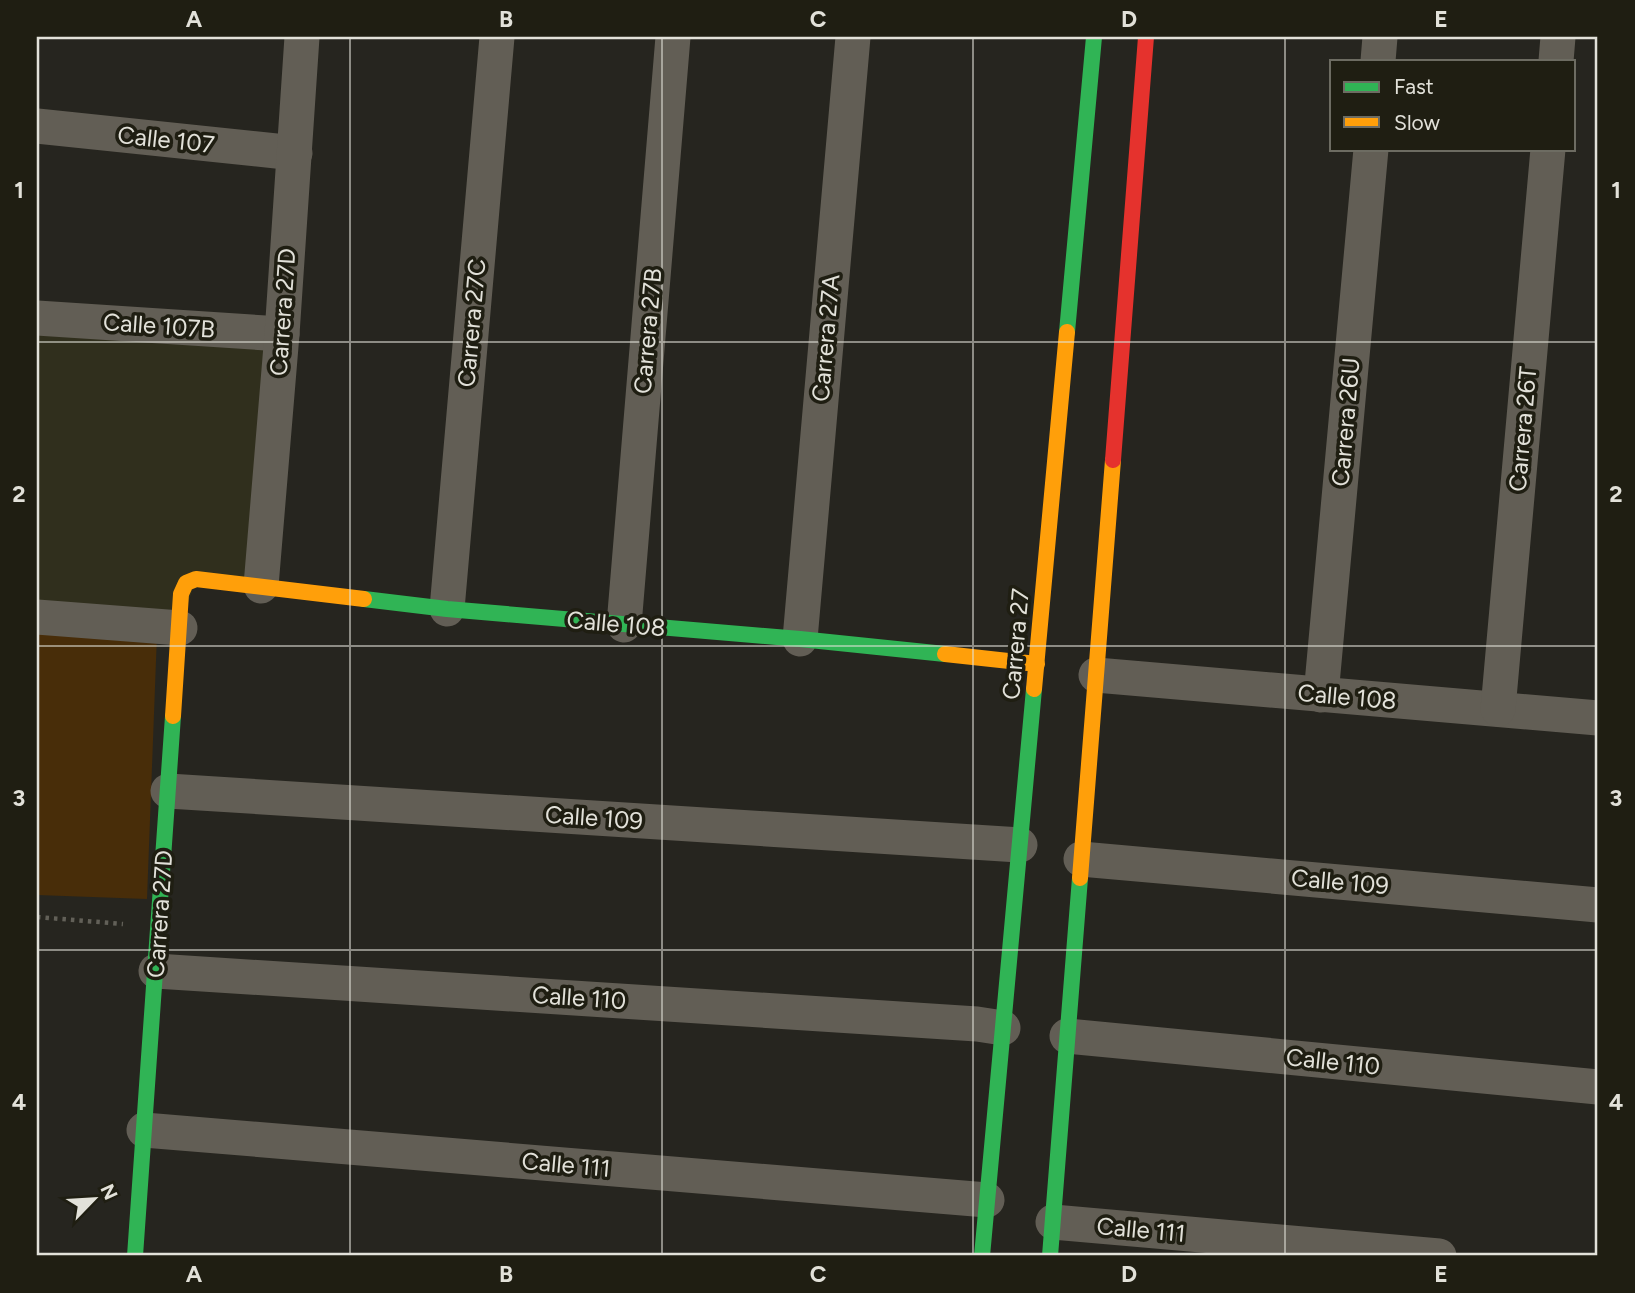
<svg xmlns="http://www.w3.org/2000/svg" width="1635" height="1293" viewBox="0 0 1635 1293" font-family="Figtree,sans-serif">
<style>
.built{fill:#302f1d}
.green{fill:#482d09}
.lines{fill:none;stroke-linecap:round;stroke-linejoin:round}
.path{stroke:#626058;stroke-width:4.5;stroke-dasharray:3.5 5;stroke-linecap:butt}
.street{stroke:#625e55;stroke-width:35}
.fast{stroke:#30b455;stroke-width:16}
.slow{stroke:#ff9f0a;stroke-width:16}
.jam{stroke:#e5322d;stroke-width:16}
.grid{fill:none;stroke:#e2e1d9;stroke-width:2;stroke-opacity:0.55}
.labels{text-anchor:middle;stroke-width:7;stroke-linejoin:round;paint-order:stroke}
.street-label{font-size:24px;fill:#e2e1d9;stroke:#1f1e12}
.neatline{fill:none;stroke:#e2e1d9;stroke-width:2.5}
.grid-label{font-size:23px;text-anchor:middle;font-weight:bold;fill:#e2e1d9}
</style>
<rect width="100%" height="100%" fill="#26251f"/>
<path class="built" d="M 37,318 L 282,334 L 261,586 L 196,579 L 180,628 L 37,617 Z"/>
<path class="green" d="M 37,629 L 157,634 L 147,899 L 37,895 Z"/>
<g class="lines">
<path class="path" d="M 37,917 L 123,924"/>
<g class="street">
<path d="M 1378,61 L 1380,37"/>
<path d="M 1556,61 L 1558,37"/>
<path d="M 37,126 L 295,153"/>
<path d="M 37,318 L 282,334"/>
<path d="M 261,586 L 282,334 L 302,37"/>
<path d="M 447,609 L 497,37"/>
<path d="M 37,617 L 180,628"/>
<path d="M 624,625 L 673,37"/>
<path d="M 800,639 L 853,37"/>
<path d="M 1096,675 L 1598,718"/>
<path d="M 1321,695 L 1371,149"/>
<path d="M 1498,709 L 1548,149"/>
<path d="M 168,791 L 1020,845"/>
<path d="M 1081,859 L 1598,905"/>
<path d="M 156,971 L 977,1024 L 1003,1028"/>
<path d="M 1067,1036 L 1598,1087"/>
<path d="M 144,1130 L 987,1200"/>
<path d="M 1053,1222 L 1439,1256"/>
</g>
<g class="fast">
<path d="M 1067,332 L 1094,37"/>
<path d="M 364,599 L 447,609 L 800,639 L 945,654"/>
<path d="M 135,1256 L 173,716"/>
<path d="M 982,1256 L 1034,689"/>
<path d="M 1050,1256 L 1080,878"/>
</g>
<g class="slow">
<path d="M 945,654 L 1037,664"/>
<path d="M 1034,689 L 1067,332"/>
<path d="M 173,716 L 181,594 L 186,583 L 196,579 L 364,599"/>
<path d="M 1080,878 L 1113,460"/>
</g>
<path class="jam" d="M 1113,460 L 1146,37"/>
</g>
<path class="grid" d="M 350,37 L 350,1256M 662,37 L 662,1256M 973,37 L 973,1256M 1285,37 L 1285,1256M 37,342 L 1598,342M 37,646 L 1598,646M 37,950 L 1598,950"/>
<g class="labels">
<g class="street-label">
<text transform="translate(166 140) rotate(6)" y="8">Calle 107</text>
<text transform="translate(283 312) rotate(-86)" y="8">Carrera 27D</text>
<text transform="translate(472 323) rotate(-85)" y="8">Carrera 27C</text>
<text transform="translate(159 326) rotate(4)" y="8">Calle 107B</text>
<text transform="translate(648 331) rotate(-85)" y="8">Carrera 27B</text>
<text transform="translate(826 338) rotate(-85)" y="8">Carrera 27A</text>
<text transform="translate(1346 422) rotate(-85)" y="8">Carrera 26U</text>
<text transform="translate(1523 429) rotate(-85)" y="8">Carrera 26T</text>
<text transform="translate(616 624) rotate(5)" y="8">Calle 108</text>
<text transform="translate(1016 644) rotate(-85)" y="8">Carrera 27</text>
<text transform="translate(1347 697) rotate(5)" y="8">Calle 108</text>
<text transform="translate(594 818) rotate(4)" y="8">Calle 109</text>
<text transform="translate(1340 882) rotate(5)" y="8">Calle 109</text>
<text transform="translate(160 914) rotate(-86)" y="8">Carrera 27D</text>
<text transform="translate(579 998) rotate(4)" y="8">Calle 110</text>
<text transform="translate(1333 1062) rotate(6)" y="8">Calle 110</text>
<text transform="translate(566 1165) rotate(5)" y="8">Calle 111</text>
<text transform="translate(1141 1230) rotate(5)" y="8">Calle 111</text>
</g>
</g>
<rect width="1635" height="1293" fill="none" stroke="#1f1e12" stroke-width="77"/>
<rect x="1330" y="60" width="245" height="91" fill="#1f1e12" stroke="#6d6c62" stroke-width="2"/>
<rect x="1344" y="82" width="35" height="10" fill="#30b455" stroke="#6d6c62" stroke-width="2"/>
<text x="1394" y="94" font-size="21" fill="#e2e1d9">Fast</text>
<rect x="1344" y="117" width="35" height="10" fill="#ff9f0a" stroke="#6d6c62" stroke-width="2"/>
<text x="1394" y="130" font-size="21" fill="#e2e1d9">Slow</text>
<g transform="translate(94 1199) rotate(65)" stroke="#1f1e12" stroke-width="5" paint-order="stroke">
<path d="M0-5L12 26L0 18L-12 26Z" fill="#e2e1d9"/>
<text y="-10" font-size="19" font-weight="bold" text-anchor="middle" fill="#e2e1d9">N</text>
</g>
<rect x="38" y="38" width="1558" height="1216" class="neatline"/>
<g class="grid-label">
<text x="194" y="27">A</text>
<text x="506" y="27">B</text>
<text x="818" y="27">C</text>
<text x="1129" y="27">D</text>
<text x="1441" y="27">E</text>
<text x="19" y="198">1</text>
<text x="1616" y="198">1</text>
<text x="19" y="502">2</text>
<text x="1616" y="502">2</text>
<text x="19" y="806">3</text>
<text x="1616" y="806">3</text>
<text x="19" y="1110">4</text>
<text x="1616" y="1110">4</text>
<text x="194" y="1282">A</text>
<text x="506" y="1282">B</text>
<text x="818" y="1282">C</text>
<text x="1129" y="1282">D</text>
<text x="1441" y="1282">E</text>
</g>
</svg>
